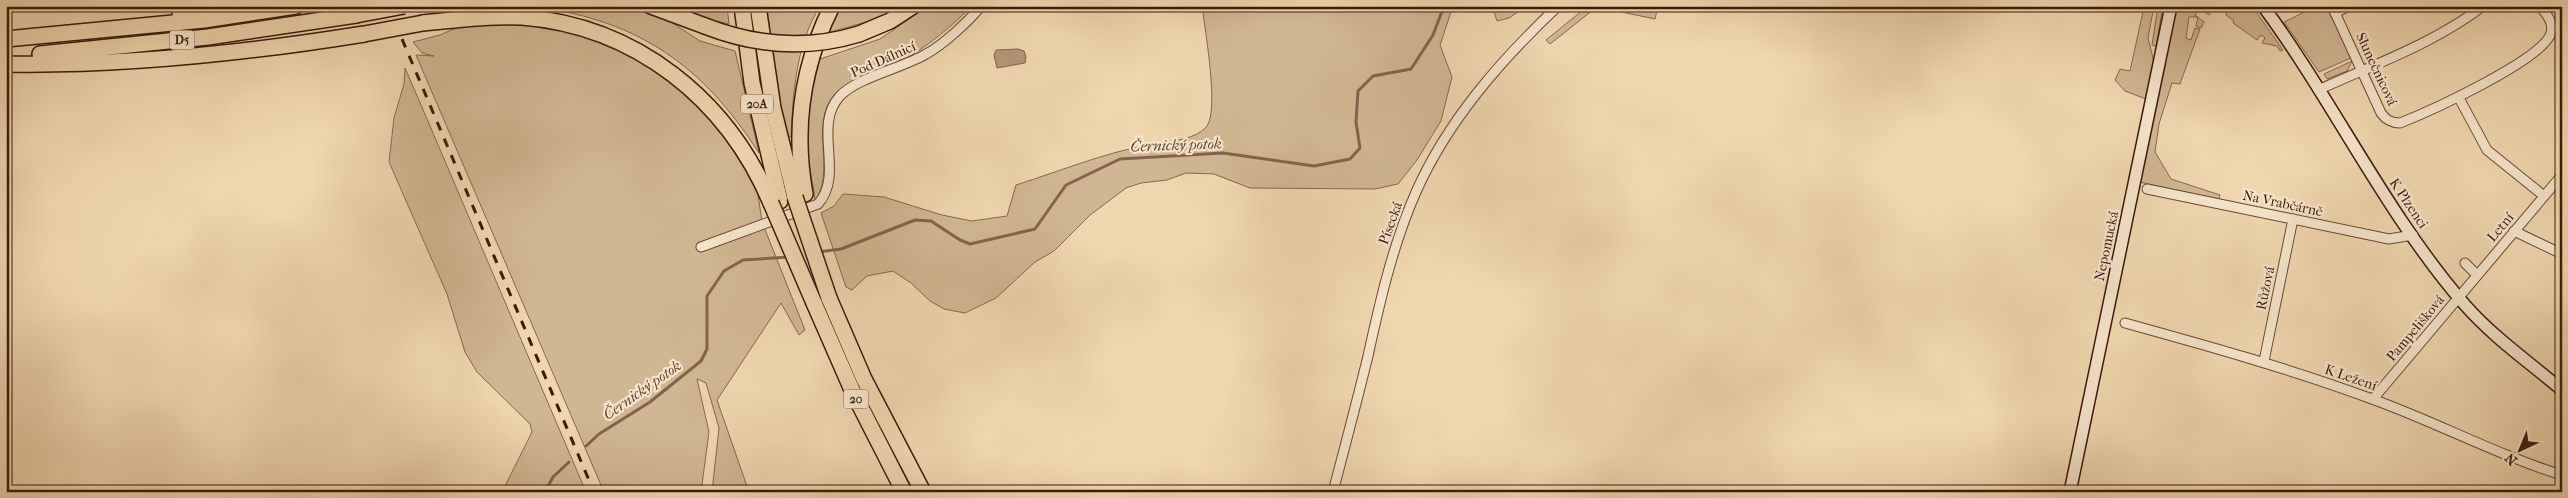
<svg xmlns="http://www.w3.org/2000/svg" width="2568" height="498" viewBox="0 0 2568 498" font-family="'IM FELL French Canon',serif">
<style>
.green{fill:#d0b692;stroke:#86684e}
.water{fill:#b29677;stroke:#82644c}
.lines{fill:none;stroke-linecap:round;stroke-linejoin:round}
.stream{stroke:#82644c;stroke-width:3}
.street-casing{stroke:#684934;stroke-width:11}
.secondary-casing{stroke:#3b1a0b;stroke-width:14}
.highway-casing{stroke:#3b1a0b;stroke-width:18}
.street{stroke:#f5e4ca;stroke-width:9}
.secondary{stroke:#f5e4ca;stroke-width:11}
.highway{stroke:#efd6ae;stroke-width:15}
.rail{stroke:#3b1a0b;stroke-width:3;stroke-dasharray:9 9;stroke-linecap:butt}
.highway-bridge-casing{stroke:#3b1a0b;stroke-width:18;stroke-linecap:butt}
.highway-bridge{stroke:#efd6ae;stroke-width:15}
.labels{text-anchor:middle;stroke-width:4.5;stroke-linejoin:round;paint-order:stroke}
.shield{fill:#f5e4ca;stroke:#735744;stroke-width:1}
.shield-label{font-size:12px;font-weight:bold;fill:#3b1a0b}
.street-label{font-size:14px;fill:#3b1a0b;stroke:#f5e4ca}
.water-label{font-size:15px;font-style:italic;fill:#654531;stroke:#f5e4ca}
</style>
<rect width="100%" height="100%" fill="#efd6ae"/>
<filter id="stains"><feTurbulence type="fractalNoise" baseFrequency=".004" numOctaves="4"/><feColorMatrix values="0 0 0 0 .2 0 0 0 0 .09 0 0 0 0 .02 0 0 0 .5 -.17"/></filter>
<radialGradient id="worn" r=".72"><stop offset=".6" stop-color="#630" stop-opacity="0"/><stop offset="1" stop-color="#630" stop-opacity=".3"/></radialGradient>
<g class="green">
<path d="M 620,6 L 641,11 L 671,22 L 700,41 L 735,51 L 759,153 C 703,66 640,21 537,7 Z"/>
<path d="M 667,6 L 727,6 L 729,24 L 697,17 Z"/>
<path d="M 764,6 L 820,6 C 796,45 793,92 791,137 L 786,135 L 778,99 Z"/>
<path d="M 841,6 L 903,6 L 884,17 L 827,33 Z"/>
<path d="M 928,6 L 972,6 C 952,26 930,44 906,59 C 883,73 845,76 830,101 C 812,131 835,171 815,201 C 814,186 810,173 808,159 C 803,124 811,92 820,59 L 880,39 Z"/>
<path d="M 1202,6 L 1453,6 L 1440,45 L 1452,77 L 1441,121 L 1417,160 L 1398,184 L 1375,189 L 1250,188 L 1214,174 L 1186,173 L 1167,180 L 1141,183 L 1126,188 L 1090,215 L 1054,251 L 1035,262 L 996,298 L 965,313 L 944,309 L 930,301 L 911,283 L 893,271 L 867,276 L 852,290 L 846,287 L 821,213 L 834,206 L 843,194 L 884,197 L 942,215 L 972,221 L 1007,216 L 1016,185 C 1063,170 1109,151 1158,143 C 1173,141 1197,139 1207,126 C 1219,109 1205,30 1202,6 Z"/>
<path d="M 1492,6 L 1527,6 L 1509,18 L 1497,21 Z"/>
<path d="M 1588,6 L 1598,6 L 1550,44 L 1546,40 Z"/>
<path d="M 1618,6 L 1658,6 L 1655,19 L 1612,10 Z"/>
<path d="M 2141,6 L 2154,6 L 2148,38 L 2154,62 L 2146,99 L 2125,91 L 2115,80 L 2120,69 L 2130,71 L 2144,7 Z"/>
<path d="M 2158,6 L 2163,6 L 2156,46 L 2152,45 Z"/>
<path d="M 2177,6 L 2215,6 L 2209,15 L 2200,9 L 2195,15 L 2204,22 L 2201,28 L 2196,26 L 2198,17 L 2189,17 L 2186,38 L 2191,40 L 2195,28 L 2200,29 L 2180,84 L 2172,83 L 2159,124 L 2155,152 L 2171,179 L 2220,195 L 2219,199 L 2139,182 Z"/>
<path d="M 2229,6 L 2252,6 L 2283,50 L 2280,51 L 2277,46 L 2262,43 L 2265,38 L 2261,35 L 2257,40 L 2233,23 L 2234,21 L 2226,15 Z"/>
<path d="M 2317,6 L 2327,6 L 2351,58 L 2319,72 L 2284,22 Z"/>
<path d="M 467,23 L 529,24 L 594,37 L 650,66 L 676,86 L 703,111 L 730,145 L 746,171 L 758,194 L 762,222 L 805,330 L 799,335 L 781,303 L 717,400 L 749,492 L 712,492 L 719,428 L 706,383 L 697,379 L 709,432 L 701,492 L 604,492 L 416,55 L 434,56 L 422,53 L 413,42 L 440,35 Z"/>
<path d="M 2352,61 L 2347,71 L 2327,79 L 2324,74 Z"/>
<path d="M 405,68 L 427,119 L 586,492 L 502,492 L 532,432 L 530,424 L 477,372 L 465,352 L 447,294 L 389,162 L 394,118 L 404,84 Z"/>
</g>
<path class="water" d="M 1018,49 L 1024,51 L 1026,57 L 1025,63 L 997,68 L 994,55 L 996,50 Z"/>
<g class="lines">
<g class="stream">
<path d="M 818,252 L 841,249 L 915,220 L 931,221 L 960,240 L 970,244 L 1035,229 L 1066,185 L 1120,159 L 1223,153 L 1314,166 L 1350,159 L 1360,148 L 1356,122 L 1358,91 L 1373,76 L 1411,69 L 1433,35 L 1444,6"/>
<path d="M 586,446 L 599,434 L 650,402 L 701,361 L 707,349 L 707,296 L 724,271 L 743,260 L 790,257"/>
<path d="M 545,492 L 553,477 L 569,462"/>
</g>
<g class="street-casing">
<g id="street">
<path d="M 2332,6 L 2381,113 C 2386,120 2391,123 2400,123 C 2428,112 2543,60 2551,33 C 2554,22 2546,14 2540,6"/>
<path d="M 2335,13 L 2349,6"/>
<path d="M 2318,90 C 2373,65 2435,43 2483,6"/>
<path d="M 2459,98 L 2487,150 L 2544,196"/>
<path d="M 2147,189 L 2389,239 L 2413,235"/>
<path d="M 2514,231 L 2562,254"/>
<path d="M 701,247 L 818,204 C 845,174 812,126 840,96 C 858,77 903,68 926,54 C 943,45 969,21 981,6"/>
<path d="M 2465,263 L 2477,275"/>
<path d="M 2125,323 C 2208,346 2291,369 2372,399 C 2436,422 2497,455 2562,475"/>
<path d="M 2264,361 L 2293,219"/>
<path d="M 2373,399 L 2562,175"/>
<path d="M 1333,492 C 1345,446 1357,401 1368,356 C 1380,301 1393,244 1416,192 C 1448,120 1501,60 1558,6"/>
</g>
</g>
<g class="secondary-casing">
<g id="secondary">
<path d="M 2263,6 C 2334,102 2386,214 2465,305 C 2493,337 2529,362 2562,390"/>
<path d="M 2070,492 L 2171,6"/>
</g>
</g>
<g class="highway-casing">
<g id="highway">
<path d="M 651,6 L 705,26"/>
<path d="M 742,6 L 752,83 L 780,201"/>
<path d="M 758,6 L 773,108 L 795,197"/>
<path d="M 180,14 L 215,6"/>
<path d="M 423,23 C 456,20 489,15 522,17 C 636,26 727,99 771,203"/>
<path d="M 859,34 L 890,21 L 913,6"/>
<path d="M 6,39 L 204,20 L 296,6"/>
<path d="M 40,54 L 208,37 L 356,15"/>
<path d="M 6,64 C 127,66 246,53 364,34"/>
<path d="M 805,194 C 793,128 802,66 832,6"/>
<path d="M 829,298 L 864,379 L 923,492"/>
<path d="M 814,303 L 852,390 L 904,492"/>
</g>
</g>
<use href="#street" class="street"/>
<use href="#secondary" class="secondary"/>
<use href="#highway" class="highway"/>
<path class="rail" d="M 388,6 L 594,492"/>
<g class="highway-bridge-casing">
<g id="highway-bridge">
<path d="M 356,15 L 404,6"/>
<path d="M 705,26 C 756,46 807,50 859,34"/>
<path d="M 364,34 L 423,23"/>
<path d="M 795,197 L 829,298"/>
<path d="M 771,203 L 814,303"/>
</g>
</g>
<use href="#highway-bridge" class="highway-bridge"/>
</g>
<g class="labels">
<g class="shield">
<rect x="169.5" y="30.5" width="25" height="19" rx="4"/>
<rect x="741" y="94.5" width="32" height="19" rx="4"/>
<rect x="843.5" y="389.5" width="25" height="19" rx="4"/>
</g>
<g class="shield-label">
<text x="182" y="44">D5</text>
<text x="757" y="108">20A</text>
<text x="856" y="403">20</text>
</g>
<g class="street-label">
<text transform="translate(883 59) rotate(-24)" y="5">Pod Dálnicí</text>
<text transform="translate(2377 69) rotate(65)" y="5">Slunečnicová</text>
<text transform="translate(2283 203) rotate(12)" y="5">Na Vrabčárně</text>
<text transform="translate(2409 203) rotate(56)" y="5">K Plzenci</text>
<text transform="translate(1390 223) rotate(-70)" y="5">Písecká</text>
<text transform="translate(2500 227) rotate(-50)" y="5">Letní</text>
<text transform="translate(2106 246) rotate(-78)" y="5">Nepomucká</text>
<text transform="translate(2265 288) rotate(-78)" y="5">Růžová</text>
<text transform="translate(2415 328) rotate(-50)" y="5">Pampelišková</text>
<text transform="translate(2351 377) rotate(19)" y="5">K Ležení</text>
</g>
<g class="water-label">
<text transform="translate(1176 145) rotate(-2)" y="5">Černický potok</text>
<text transform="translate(642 390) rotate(-35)" y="5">Černický potok</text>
</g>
</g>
<rect width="2568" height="498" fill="none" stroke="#efd6ae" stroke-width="25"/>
<rect x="8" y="8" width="2553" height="483" fill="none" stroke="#3b1a0b" stroke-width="2.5"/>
<rect x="12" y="12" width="2543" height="473" fill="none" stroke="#3b1a0b"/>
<g transform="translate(2520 450) rotate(224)" stroke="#f5e4ca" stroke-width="4" paint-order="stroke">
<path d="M0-4L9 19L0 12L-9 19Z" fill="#3b1a0b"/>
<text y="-8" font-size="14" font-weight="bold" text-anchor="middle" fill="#3b1a0b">N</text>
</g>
<rect width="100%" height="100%" filter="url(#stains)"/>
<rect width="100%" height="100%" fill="url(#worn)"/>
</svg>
